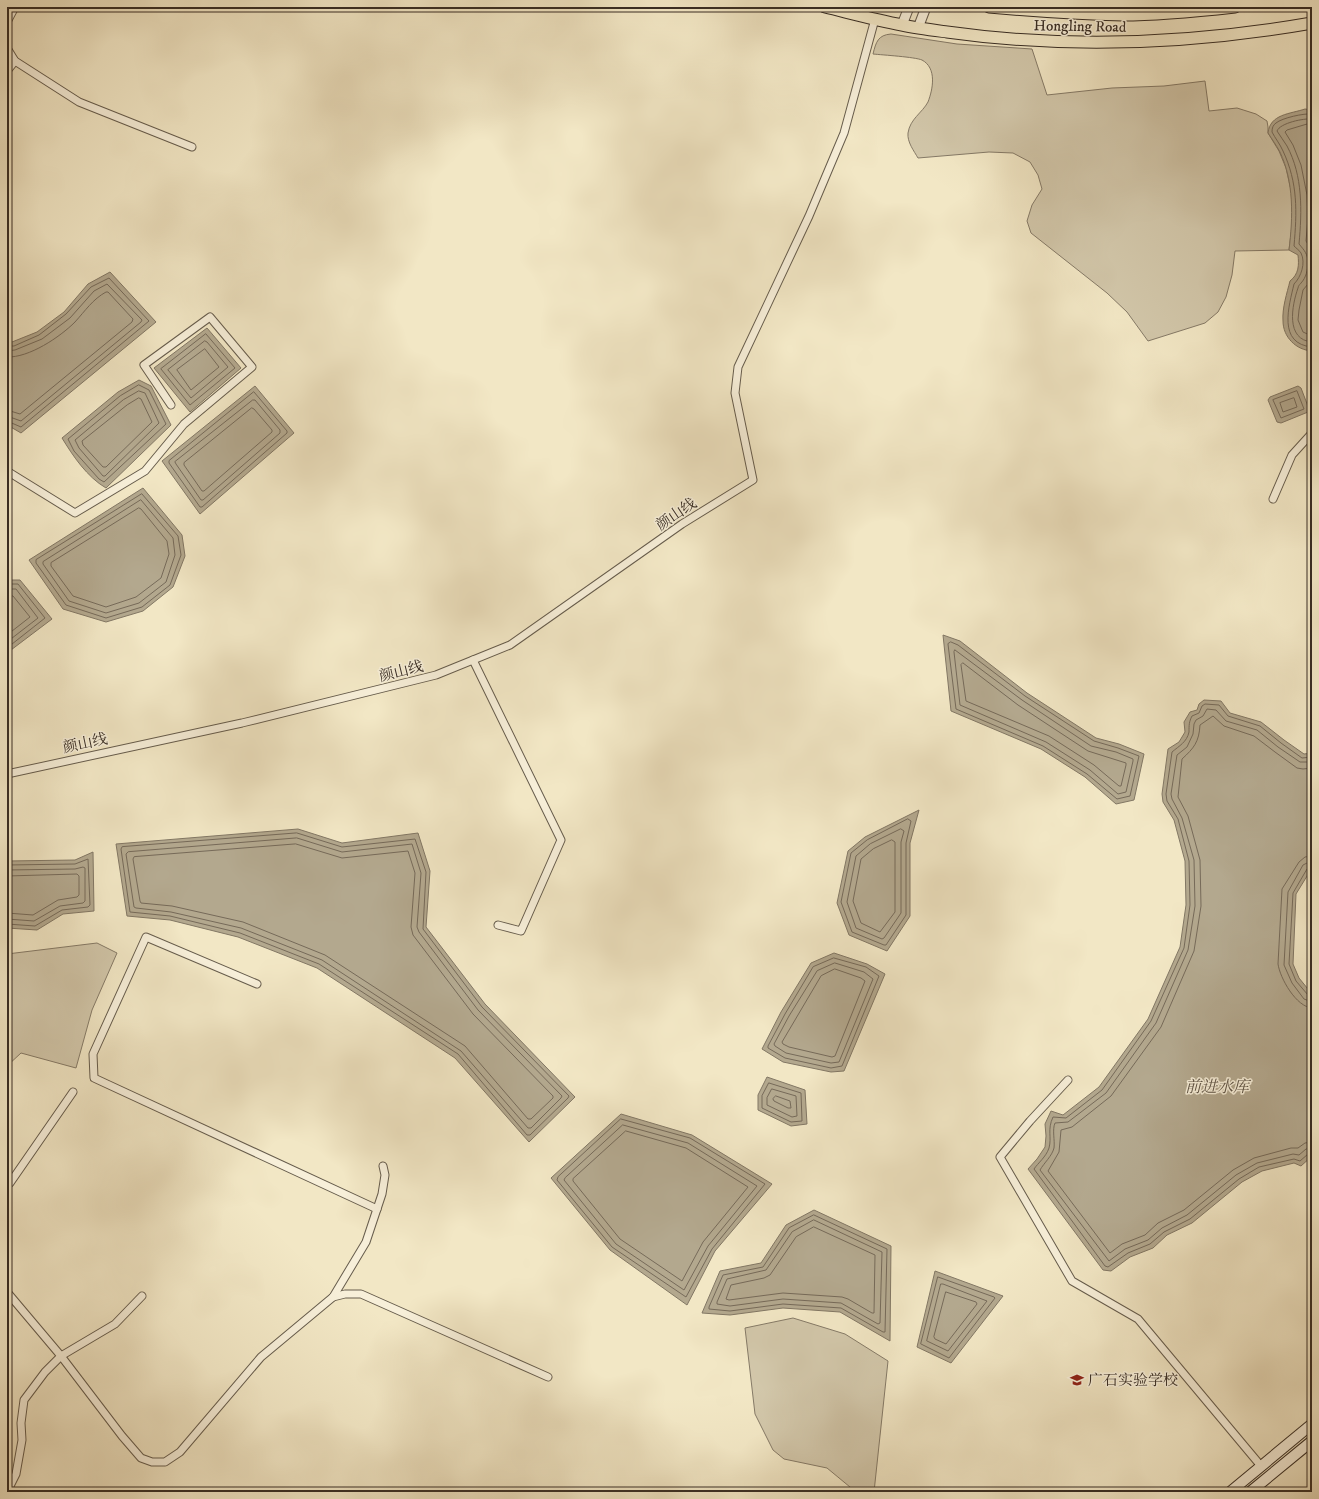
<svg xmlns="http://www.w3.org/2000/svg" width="1319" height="1499" viewBox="0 0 1319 1499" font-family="'IM FELL DW Pica','Noto Serif SC',serif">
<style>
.green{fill:#d2c7aa;stroke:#857a67}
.water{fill:#b3a88e;stroke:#827764}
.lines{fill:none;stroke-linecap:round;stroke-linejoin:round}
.shore{stroke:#766a59;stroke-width:1}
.minor-casing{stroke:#665c4c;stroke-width:9}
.tertiary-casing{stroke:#665c4c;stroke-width:11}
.secondary-casing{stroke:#382d24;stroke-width:12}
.primary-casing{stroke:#382d24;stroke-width:13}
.minor{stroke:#f7efd9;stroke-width:7}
.tertiary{stroke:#f7efd9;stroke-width:9}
.secondary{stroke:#f7efd9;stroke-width:10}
.primary{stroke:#f2e7c5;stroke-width:11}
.labels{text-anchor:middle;stroke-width:3;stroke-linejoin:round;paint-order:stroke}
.street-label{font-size:15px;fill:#382d24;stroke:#f7efd9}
.poi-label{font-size:15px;fill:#382d24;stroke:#f7efd9;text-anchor:start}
.water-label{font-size:16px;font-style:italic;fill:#5d5244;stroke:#f7efd9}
</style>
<rect width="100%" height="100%" fill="#f2e7c5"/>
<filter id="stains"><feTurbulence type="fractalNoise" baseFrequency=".005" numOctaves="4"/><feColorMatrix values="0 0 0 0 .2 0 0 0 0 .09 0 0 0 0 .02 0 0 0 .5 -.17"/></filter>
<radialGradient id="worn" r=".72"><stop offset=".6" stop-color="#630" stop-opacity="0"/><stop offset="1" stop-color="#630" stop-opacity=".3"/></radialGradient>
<g class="green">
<path d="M 891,34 L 957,44 L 1032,49 L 1047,95 L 1112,88 L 1164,86 L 1205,81 L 1209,111 L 1237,108 L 1256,114 L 1267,121 L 1268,127 L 1268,133 L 1279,151 L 1286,168 L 1292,195 L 1293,217 L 1289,250 L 1235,251 L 1232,275 L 1226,297 L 1218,312 L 1205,323 L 1148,341 L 1127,312 L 1107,293 L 1031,233 L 1027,221 L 1032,205 L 1042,189 L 1038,175 L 1030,162 L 1013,153 L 989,152 L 918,158 C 914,151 907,142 908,133 C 910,119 922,113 928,102 C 933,89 937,68 922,60 C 915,57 883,55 873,54 C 876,42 878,35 891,34 Z"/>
<path d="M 97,943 L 117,953 L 92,1010 L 76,1068 L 21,1053 L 7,1066 L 7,954 Z"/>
<path d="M 793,1318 L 845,1334 L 888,1361 L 874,1492 L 856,1492 L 827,1468 L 784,1459 L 773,1450 L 755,1414 L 745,1328 Z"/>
</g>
<g class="water">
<path d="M 1305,109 L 1312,110 L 1312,351 C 1296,350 1283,337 1283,321 C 1282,308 1287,293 1290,281 C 1299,274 1299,265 1298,255 L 1289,250 C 1293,217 1294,182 1280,152 C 1276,145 1272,139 1268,133 C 1270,114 1290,114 1305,109 Z"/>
<path d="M 110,272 L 156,322 L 21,433 L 9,426 L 7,414 L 7,342 L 12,342 L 37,332 L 64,312 L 88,284 Z"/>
<path d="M 207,328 L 241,368 L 190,412 L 154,368 Z"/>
<path d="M 139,380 L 151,386 L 171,425 L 106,488 C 87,477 73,456 62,438 L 118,392 Z"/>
<path d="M 255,386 L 294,433 L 200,514 L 162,461 Z"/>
<path d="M 1298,386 L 1301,388 L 1309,409 L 1308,412 L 1281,423 L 1277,422 L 1268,400 L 1270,397 Z"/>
<path d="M 143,488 L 182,535 L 185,556 L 173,587 L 143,611 L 106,622 L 63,609 L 29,560 Z"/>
<path d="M 7,580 L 20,580 L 52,619 L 7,653 Z"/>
<path d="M 943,635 L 960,641 L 1027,693 L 1096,738 L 1119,744 L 1144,754 L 1134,800 L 1116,804 L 1085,777 L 1041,749 L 951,711 Z"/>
<path d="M 1204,700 L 1221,701 L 1230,713 L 1261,722 L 1284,740 L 1304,754 L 1312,753 L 1312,868 L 1296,894 L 1293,964 L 1299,978 L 1312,994 L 1312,1156 L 1301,1166 L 1294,1163 L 1262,1171 L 1242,1182 L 1192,1223 L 1167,1235 L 1153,1248 L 1130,1257 L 1111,1271 L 1103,1270 L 1028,1169 L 1037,1159 L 1045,1147 L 1046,1136 L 1045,1124 L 1051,1111 L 1063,1115 L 1099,1087 L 1148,1019 L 1180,947 L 1186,905 L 1185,861 L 1174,820 L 1163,802 L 1162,794 L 1168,749 L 1179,742 L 1185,732 L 1184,722 L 1190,712 L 1197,710 L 1199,704 Z"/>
<path d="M 919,810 L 910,843 L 910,916 L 887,951 L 849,935 L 837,903 L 848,851 L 865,837 Z"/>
<path d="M 298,829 L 342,843 L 418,833 L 430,871 L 426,927 L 485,1004 L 575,1097 L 529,1142 L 455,1058 L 317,968 L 238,937 L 170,920 L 127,916 L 116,844 Z"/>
<path d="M 93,852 L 94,911 L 63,914 L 37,930 L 7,928 L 7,861 L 75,860 Z"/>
<path d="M 834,953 L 867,964 L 885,974 L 844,1071 L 831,1072 L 783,1062 L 762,1049 L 781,1012 L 811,963 Z"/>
<path d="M 767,1077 L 805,1090 L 807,1124 L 791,1126 L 758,1110 L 758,1095 Z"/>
<path d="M 621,1114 L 692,1135 L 772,1184 L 715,1251 L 687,1305 L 610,1250 L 551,1178 Z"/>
<path d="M 814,1210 L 891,1246 L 890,1341 L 840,1312 L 783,1308 L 730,1315 L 702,1313 L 720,1271 L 761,1263 L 786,1225 Z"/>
<path d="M 935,1271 L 1003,1296 L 951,1363 L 917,1347 Z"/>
</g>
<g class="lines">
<g class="shore">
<path d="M 1312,114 C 1304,113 1282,118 1276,123 C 1273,125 1272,128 1272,132 C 1275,138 1280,144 1283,151 C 1298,183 1297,212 1294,246 C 1296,248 1300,251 1301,253 C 1306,263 1301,277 1294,284 C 1289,306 1277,344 1312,347"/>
<path d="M 1312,119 C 1304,118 1280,123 1277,131 C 1280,136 1284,141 1287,146 C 1303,176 1302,211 1299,244 C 1304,250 1308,254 1308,263 C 1308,269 1306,278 1301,283 C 1299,286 1299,284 1298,288 C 1292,305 1285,340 1312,342"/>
<path d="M 1312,125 L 1307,124 L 1287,130 L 1285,132 L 1293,145 L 1301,165 L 1307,195 L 1308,218 L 1306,241 L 1312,251"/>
<path d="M 1312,275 L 1308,284 L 1303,290 L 1299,310 L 1298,320 L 1303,332 L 1312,336"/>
<path d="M 206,334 L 235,368 L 190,405 L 161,369 Z"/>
<path d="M 205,341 L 207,342 L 228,367 L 191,398 L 168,370 Z"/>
<path d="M 7,346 L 14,346 L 39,335 L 66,314 L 91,287 L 109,278 L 149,321 L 21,427 L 7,421"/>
<path d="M 205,349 L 219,367 L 191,390 L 177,370 Z"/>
<path d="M 7,351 L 15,350 L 42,339 L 70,318 L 94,291 L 107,284 L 142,320 L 141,322 L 21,421 L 7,416"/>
<path d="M 7,357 C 29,358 60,337 75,322 C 85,311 93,299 106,292 L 108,292 L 133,319 L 132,322 L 20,414 L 7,410"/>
<path d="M 139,385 L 149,390 L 166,424 L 104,482 L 99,479 L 74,451 L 68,439 L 120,396 Z"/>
<path d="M 139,391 L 145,393 L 159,423 L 105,476 L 103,476 L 79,448 L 75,440 L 123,400 Z"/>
<path d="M 1297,391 L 1304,409 L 1281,418 L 1273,400 Z"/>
<path d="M 254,392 L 287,431 L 287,433 L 202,507 L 200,507 L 169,463 L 169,461 Z"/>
<path d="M 139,398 L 141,399 L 152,422 L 106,467 L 103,467 L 83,445 L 82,441 L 127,405 Z"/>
<path d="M 1294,398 L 1297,407 L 1283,412 L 1280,403 Z"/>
<path d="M 253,400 L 255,400 L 280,430 L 280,433 L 203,500 L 201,500 L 176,464 L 175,462 Z"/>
<path d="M 252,408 L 254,409 L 272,430 L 272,432 L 204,491 L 202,491 L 184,465 L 184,463 Z"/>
<path d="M 142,494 L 178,536 L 181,555 L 170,585 L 142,607 L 106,618 L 66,605 L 36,563 L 36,560 Z"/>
<path d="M 141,500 L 173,538 L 175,555 L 166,582 L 139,603 L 106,613 L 69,601 L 43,564 L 43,562 Z"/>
<path d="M 139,508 L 141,509 L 167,541 L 169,554 L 161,578 L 136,597 L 106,607 L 73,596 L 51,566 L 51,563 Z"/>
<path d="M 7,584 L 18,584 L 45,618 L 7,648"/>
<path d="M 7,589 L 16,589 L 38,618 L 7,642"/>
<path d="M 7,595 L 13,596 L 30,617 L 7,635"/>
<path d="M 951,642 L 958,645 L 1025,696 L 1094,741 L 1118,748 L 1139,756 L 1130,796 L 1117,799 L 1087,774 L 1043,746 L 956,709 L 948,644 Z"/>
<path d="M 955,650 L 1022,700 L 1091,746 L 1116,752 L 1133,759 L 1133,761 L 1126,792 L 1118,794 L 1090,770 L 1046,742 L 960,705 L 954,652 Z"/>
<path d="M 963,663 L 1018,705 L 1088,751 L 1126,763 L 1126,765 L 1121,786 L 1119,786 L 1094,765 L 1049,736 L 966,701 L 961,665 Z"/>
<path d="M 1312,757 L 1302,758 L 1281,743 L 1260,726 L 1228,716 L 1219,705 L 1205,704 L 1202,706 L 1199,713 L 1192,716 C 1189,722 1189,725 1189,732 C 1187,742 1179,746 1172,752 L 1166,794 L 1167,801 L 1178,819 L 1189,861 L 1190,905 L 1184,948 L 1151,1021 L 1102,1090 L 1066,1118 L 1053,1117 C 1047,1130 1052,1137 1049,1148 C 1046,1157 1038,1163 1034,1169 L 1105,1266 L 1108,1267 L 1128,1253 L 1150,1244 L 1164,1232 L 1190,1219 L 1239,1179 L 1259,1167 L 1294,1159 L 1300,1161 L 1308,1154 L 1312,1153"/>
<path d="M 1312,762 L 1300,762 L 1278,747 L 1257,730 L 1226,721 L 1216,710 L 1207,709 L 1203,716 L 1196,720 L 1194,724 L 1193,734 L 1187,747 L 1177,755 L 1171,794 L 1172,799 L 1182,818 L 1194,860 L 1195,906 L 1188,950 L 1156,1023 L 1106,1093 L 1068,1122 L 1055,1123 C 1052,1130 1055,1140 1054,1148 C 1052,1156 1044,1163 1040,1170 L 1109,1261 L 1125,1249 L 1148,1240 L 1162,1228 L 1187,1215 L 1236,1175 L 1257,1163 L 1293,1154 L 1299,1155 L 1306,1149 L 1312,1148"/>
<path d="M 1312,768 L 1303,769 L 1297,768 L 1275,752 L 1254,736 L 1224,726 L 1213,716 L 1200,725 C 1199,742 1194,748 1182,759 L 1178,797 L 1188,816 L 1200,860 L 1201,906 L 1194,951 L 1161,1027 L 1111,1096 L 1072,1127 L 1061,1130 L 1059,1152 L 1048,1171 L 1110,1253 L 1122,1244 L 1145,1235 L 1158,1223 L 1184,1210 L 1233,1170 L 1254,1158 L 1291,1148 L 1298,1148 L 1305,1143 L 1312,1142"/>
<path d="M 908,819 L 911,821 L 906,843 L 906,915 L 886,945 L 884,945 L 852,932 L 841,902 L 851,853 L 867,840 Z"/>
<path d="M 901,829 L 904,831 L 901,842 L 901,913 L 884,938 L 882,939 L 856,928 L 847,902 L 856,856 L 870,844 Z"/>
<path d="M 297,833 L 342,847 L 415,839 L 426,872 L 423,929 L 482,1007 L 569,1096 L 568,1098 L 530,1135 L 527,1135 L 458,1054 L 319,964 L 240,933 L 170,916 L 130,912 L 121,849 L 122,847 Z"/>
<path d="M 297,838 L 342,852 L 412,844 L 421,873 L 417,927 L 419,932 L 478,1010 L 562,1096 L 561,1098 L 531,1128 L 528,1128 L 461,1051 L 322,960 L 241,928 L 171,912 L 136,908 L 134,907 L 126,854 L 128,852 Z"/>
<path d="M 892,840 L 895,842 L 895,912 L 880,932 L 861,923 L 853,901 L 861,859 L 873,849 Z"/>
<path d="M 296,844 L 342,858 L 408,851 L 415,873 L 411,927 L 413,935 L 473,1014 L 553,1096 L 553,1098 L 531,1119 L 528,1119 L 465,1046 L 325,955 L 243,922 L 172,906 L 141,903 L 140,901 L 133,859 L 134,857 Z"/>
<path d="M 1312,856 L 1305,857 L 1299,862 L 1282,889 L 1278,964 C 1280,978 1296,1007 1312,1008"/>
<path d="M 1312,862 L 1307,863 L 1303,865 L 1288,892 L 1284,965 L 1292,983 L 1304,999 L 1312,1002"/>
<path d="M 7,865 L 75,864 L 88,859 L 90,905 L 88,907 L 62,910 L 35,926 L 7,924"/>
<path d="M 1312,867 L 1307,869 L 1293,893 L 1289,964 L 1296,981 L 1308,995 L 1312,996"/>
<path d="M 7,870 L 75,869 L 83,867 L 85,868 L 85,901 L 83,903 L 60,906 L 34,921 L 7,919"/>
<path d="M 7,876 L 77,874 L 79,876 L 79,895 L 77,897 L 58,900 L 33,915 L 7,913"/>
<path d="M 834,958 L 866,967 L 879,976 L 842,1066 L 831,1068 L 785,1058 L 768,1048 L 768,1046 L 785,1014 L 813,967 Z"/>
<path d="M 835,963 L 864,972 L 873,979 L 839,1062 L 831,1063 L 786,1053 L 775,1046 L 774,1044 L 789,1016 L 817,971 Z"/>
<path d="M 835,969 L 861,978 L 865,981 L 835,1056 L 832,1057 L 789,1047 L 783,1044 L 782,1042 L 821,976 Z"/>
<path d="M 769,1083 L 801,1093 L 802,1121 L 791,1122 L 762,1108 L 762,1096 Z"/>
<path d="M 772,1089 L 796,1096 L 797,1116 L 792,1117 L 767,1105 L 767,1098 Z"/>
<path d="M 776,1096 L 790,1101 L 791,1108 L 788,1108 L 774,1101 L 773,1099 Z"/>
<path d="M 621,1119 L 690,1138 L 765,1184 L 712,1249 L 686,1297 L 612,1247 L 557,1180 L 558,1177 Z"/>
<path d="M 623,1125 L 688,1143 L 757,1186 L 708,1246 L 684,1290 L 616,1244 L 564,1180 L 565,1178 Z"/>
<path d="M 626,1131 L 686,1148 L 748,1187 L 703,1242 L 682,1281 L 620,1239 L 573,1181 L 573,1179 Z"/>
<path d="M 814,1215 L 887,1249 L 885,1332 L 883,1332 L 841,1308 L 783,1304 L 730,1311 L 709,1309 L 709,1307 L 723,1275 L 763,1267 L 789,1228 Z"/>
<path d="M 814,1220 L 882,1252 L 880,1323 L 878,1324 L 841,1303 L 783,1299 L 730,1306 L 717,1304 L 717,1302 L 727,1279 L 766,1270 L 792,1232 Z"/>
<path d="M 814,1227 L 875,1255 L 874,1313 L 872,1313 L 848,1299 L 842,1297 L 783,1293 L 729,1300 L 726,1299 L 731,1285 L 764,1278 L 770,1275 L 796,1237 Z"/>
<path d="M 938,1277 L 994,1297 L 995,1298 L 949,1358 L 921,1344 Z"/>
<path d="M 941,1284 L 943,1284 L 987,1301 L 948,1351 L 927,1341 Z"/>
<path d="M 946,1292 L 976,1302 L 977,1304 L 946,1344 L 935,1339 L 934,1337 Z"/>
</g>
<g class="minor-casing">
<g id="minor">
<path d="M 7,22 L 15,7"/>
<path d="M 7,48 L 15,61 L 79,102 L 192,147"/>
<path d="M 7,71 L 15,61"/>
<path d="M 7,471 L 75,513 L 145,471 L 184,424 L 252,367 L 210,317 L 144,365 L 171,405"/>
<path d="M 1273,499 L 1292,455 L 1312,433"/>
<path d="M 473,660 L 561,840 L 521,931 L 498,925"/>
<path d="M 7,774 L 242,723 L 436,675 L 510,645 L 682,524 L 753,480 L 735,393 L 738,367 L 809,216 L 844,133 L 875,19"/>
<path d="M 257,984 L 146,937 L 93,1054 L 94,1078 L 377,1209"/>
<path d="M 1068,1080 L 1030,1121 L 1000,1157 L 1072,1281 L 1138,1319 L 1261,1466"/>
<path d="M 7,1185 L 10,1183 L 73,1092"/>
<path d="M 7,1292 L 61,1356 L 122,1436 L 141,1458 L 152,1462 L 165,1462 L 180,1452 L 261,1357 L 333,1297 L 366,1242 L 382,1194 L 385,1175 L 383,1166"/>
<path d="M 333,1297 L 345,1294 L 361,1294 L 548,1377"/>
<path d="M 7,1492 L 16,1474 L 22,1440 L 21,1423 L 24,1400 L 45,1372 L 61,1356 L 115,1324 L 142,1296"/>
</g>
</g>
<g class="tertiary-casing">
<g id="tertiary">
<path d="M 902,25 L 909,7"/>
<path d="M 918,28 L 926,7"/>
</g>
</g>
<g class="secondary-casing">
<g id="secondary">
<path d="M 1230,1492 L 1312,1424"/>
<path d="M 1250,1492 L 1312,1441"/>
</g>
</g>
<g class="primary-casing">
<g id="primary">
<path d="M 825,7 C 850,13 876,20 902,25 C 916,28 932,30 947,32 C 1068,49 1191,44 1312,23"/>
<path d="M 989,7 C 1034,11 1078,14 1123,15 C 1161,15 1198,11 1235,7"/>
</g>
</g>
<use href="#minor" class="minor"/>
<use href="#tertiary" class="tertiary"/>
<use href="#secondary" class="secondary"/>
<use href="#primary" class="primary"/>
</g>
<defs>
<g id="school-bare" transform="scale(1.08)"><path d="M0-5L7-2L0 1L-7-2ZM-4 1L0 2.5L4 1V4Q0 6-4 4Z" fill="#8f2418" stroke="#f7efd9" stroke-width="2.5" paint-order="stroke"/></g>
</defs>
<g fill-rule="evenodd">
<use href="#school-bare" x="1077" y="1380"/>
</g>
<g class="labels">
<g class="street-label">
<text transform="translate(1080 26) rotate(1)" y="5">Hongling Road</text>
<text transform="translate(676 514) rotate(-34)" y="5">颜山线</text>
<text transform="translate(401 671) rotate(-14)" y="5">颜山线</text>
<text transform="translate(85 743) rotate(-12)" y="5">颜山线</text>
</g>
<g class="poi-label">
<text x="1088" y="1385">广石实验学校</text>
</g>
<g class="water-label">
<text x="1217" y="1092">前进水库</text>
</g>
</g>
<rect width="1319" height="1499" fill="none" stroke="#f2e7c5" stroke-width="24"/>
<rect x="8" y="8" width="1303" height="1483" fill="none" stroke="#382d24" stroke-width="2"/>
<rect x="12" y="12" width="1295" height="1475" fill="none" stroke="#382d24"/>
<rect width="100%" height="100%" filter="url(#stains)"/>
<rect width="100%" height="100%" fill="url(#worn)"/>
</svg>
